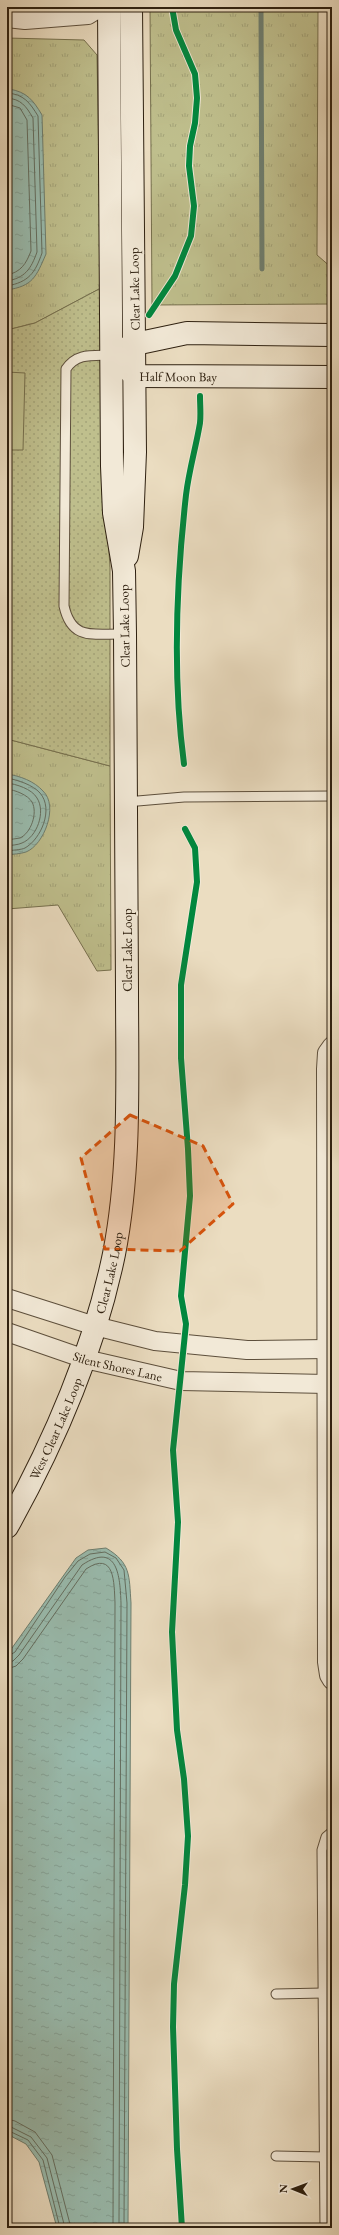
<svg xmlns="http://www.w3.org/2000/svg" width="339" height="2235" viewBox="0 0 339 2235" font-family="'EB Garamond',serif">
<style>
.grass{fill:url(#grass-tufts);stroke:#76704e}
.park{fill:url(#park-dots);stroke:#76704e}
.garden{fill:#bfbf8d;stroke:#76704e}
.water{fill:url(#water-ripples);stroke:#6e7e6f}
.lines{fill:none;stroke-linecap:round;stroke-linejoin:round}
.shore{stroke:#646e60;stroke-width:1}
.stream{stroke:#6e7e6f;stroke-width:5}
.lane-casing{stroke:#5d4f3c;stroke-width:11}
.street-casing{stroke:#5d4f3c;stroke-width:20}
.secondary-casing{stroke:#2e2010;stroke-width:24}
.lane{stroke:#f2e9d7;stroke-width:9}
.street{stroke:#f2e9d7;stroke-width:18}
.secondary{stroke:#f2e9d7;stroke-width:22}
.cycleway-casing{stroke:#f2e9d7;stroke-width:8}
.cycleway{stroke:#00873e;stroke-width:6}
.marked{fill:#d5530c;fill-opacity:0.2;stroke:#d5530c;stroke-width:3;stroke-dasharray:8 5;stroke-linejoin:round}
.labels{text-anchor:middle;stroke-width:4;stroke-linejoin:round;paint-order:stroke}
.street-label{font-size:13px;fill:#2e2010;stroke:#f2e9d7}
</style>
<defs>
<pattern id="grass-tufts" width="24" height="20" patternUnits="userSpaceOnUse"><rect width="24" height="20" fill="#bfbf8d"/><path d="M3 7l-1-3M5 7V3M7 7l1-3M15 17l-1-3M17 17v-4M19 17l1-3" fill="none" stroke="#a4a479"/></pattern>
<pattern id="park-dots" width="8" height="8" patternUnits="userSpaceOnUse"><rect width="8" height="8" fill="#bfbf8d"/><path d="M2 2h.1M6 6h.1" fill="none" stroke="#a4a479" stroke-width="1.8" stroke-linecap="round"/></pattern>
<pattern id="water-ripples" width="26" height="14" patternUnits="userSpaceOnUse"><rect width="26" height="14" fill="#99bcaf"/><path d="M2 4q2-2 4 0t4 0M15 11q2-2 4 0t4 0" fill="none" stroke="#84a196"/></pattern>
</defs>
<rect width="100%" height="100%" fill="#ebddc1"/>
<filter id="stains"><feTurbulence type="fractalNoise" baseFrequency=".005" numOctaves="4"/><feColorMatrix values="0 0 0 0 .2 0 0 0 0 .09 0 0 0 0 .02 0 0 0 .5 -.17"/></filter>
<radialGradient id="worn" r=".72"><stop offset=".6" stop-color="#630" stop-opacity="0"/><stop offset="1" stop-color="#630" stop-opacity=".3"/></radialGradient>
<g class="grass">
<path d="M 150,7 L 318,7 L 317,255 L 332,268 L 332,304 L 152,305 Z"/>
<path d="M 7,38 L 84,40 L 97,55 L 101,288 L 35,323 L 7,330 Z"/>
<path d="M 7,739 L 110,766 L 111,970 L 97,971 L 58,905 L 7,909 Z"/>
</g>
<path class="park" d="M 101,288 L 104,476 L 110,567 L 110,766 L 7,739 L 7,330 L 35,323 Z"/>
<path class="garden" d="M 7,372 L 25,373 L 23,450 L 7,450 Z"/>
<g class="water">
<path d="M 9,89 C 27,92 33,100 42,115 L 46,254 C 36,277 33,286 7,290 L 7,90 Z"/>
<path d="M 7,774 C 20,776 34,781 43,791 C 59,806 44,845 26,852 C 20,854 13,854 7,855 Z"/>
<path d="M 106,1548 C 131,1563 129,1575 131,1603 L 128,2228 L 57,2228 L 39,2162 L 26,2144 L 7,2134 L 7,1655 L 76,1558 L 88,1550 Z"/>
</g>
<g class="lines">
<g class="shore">
<path d="M 7,93 C 24,94 30,103 38,116 L 42,253 C 35,273 29,282 7,286"/>
<path d="M 7,98 C 21,99 26,106 33,118 L 37,252 C 31,269 25,278 7,281"/>
<path d="M 7,104 L 20,108 L 27,120 L 31,251 C 26,264 21,272 7,275"/>
<path d="M 7,778 C 18,780 33,785 40,793 C 54,809 41,839 25,848 C 21,850 12,850 7,851"/>
<path d="M 7,783 C 16,784 32,789 37,798 C 46,812 37,837 22,843 C 18,845 12,845 7,846"/>
<path d="M 7,789 C 15,790 28,795 32,802 C 38,813 31,833 20,838 C 16,839 11,839 7,840"/>
<path d="M 7,1657 L 15,1652 L 65,1577 L 78,1561 L 90,1554 L 105,1552 L 116,1558 L 124,1570 L 127,1603 L 124,2228"/>
<path d="M 7,1663 L 13,1661 L 19,1655 L 82,1565 C 118,1541 120,1577 121,1603 L 119,2228"/>
<path d="M 7,1669 L 16,1666 L 23,1659 L 86,1569 C 115,1550 114,1583 115,1603 L 113,2228"/>
<path d="M 7,2119 L 15,2121 L 35,2132 L 52,2155 L 71,2228"/>
<path d="M 7,2125 L 31,2137 L 47,2158 L 65,2228"/>
<path d="M 7,2130 L 28,2140 L 43,2160 L 60,2228"/>
</g>
<path class="stream" d="M 261,7 L 262,269"/>
<g class="lane-casing">
<g id="lane">
<path d="M 112,355 C 94,356 77,352 66,369 L 64,606 C 72,642 94,633 125,634"/>
<path d="M 126,802 L 184,797 L 332,796"/>
<path d="M 276,1994 L 323,1993"/>
<path d="M 276,2156 L 325,2157"/>
<path d="M 325,2228 L 322,1850 L 326,1837 L 332,1832"/>
</g>
</g>
<g class="street-casing">
<g id="street">
<path d="M 7,18 L 25,20 L 88,15 L 101,7"/>
<path d="M 332,1046 L 327,1053 L 326,1069 L 327,1662 L 329,1675 L 332,1680"/>
<path d="M 7,1298 L 95,1326 L 155,1341 L 247,1350 L 327,1349"/>
<path id="s1" d="M 7,1332 L 85,1359 L 181,1381 L 327,1384"/>
</g>
</g>
<g class="secondary-casing">
<g id="secondary">
<path id="s2" d="M 332,335 L 187,333 L 135,344 L 112,355 L 135,376 L 332,377"/>
<path d="M 127,556 L 132,527 L 135,452 L 131,7"/>
<path id="s3" d="M 7,1527 C 55,1441 94,1351 114,1254 C 131,1167 127,1076 127,988 C 126,870 125,752 125,634 L 124,571 L 114,513 L 112,466 L 109,7"/>
</g>
</g>
<use href="#lane" class="lane"/>
<use href="#street" class="street"/>
<use href="#secondary" class="secondary"/>
<g class="cycleway-casing">
<g id="cycleway">
<path d="M 149,315 L 175,276 L 191,236 L 194,206 L 189,166 L 190,146 L 195,123 L 197,98 L 195,74 L 176,30 L 172,7"/>
<path d="M 184,764 C 172,674 176,584 186,495 C 189,470 196,447 200,423 C 201,414 200,405 200,396"/>
<path d="M 182,2228 L 177,2149 L 173,2027 L 174,1984 L 185,1885 L 188,1836 L 184,1779 L 177,1730 L 172,1632 L 178,1522 L 173,1450 L 186,1324 L 181,1296 L 190,1196 L 188,1149 L 181,1058 L 181,985 L 197,882 L 195,848 L 185,829"/>
</g>
</g>
<use href="#cycleway" class="cycleway"/>
</g>
<path class="marked" d="M 130,1115 L 203,1146 L 233,1204 L 180,1251 L 105,1249 L 81,1158 Z"/>
<g class="labels">
<g class="street-label">
<text transform="translate(134 289) rotate(-91)" y="5">Clear Lake Loop</text>
<text dy="5" stroke="none"><textPath href="#s2" startOffset="298">Half Moon Bay</textPath></text>
<text transform="translate(124 626) rotate(-91)" y="5">Clear Lake Loop</text>
<text transform="translate(127 950) rotate(-90)" y="5">Clear Lake Loop</text>
<text dy="5" stroke="none"><textPath href="#s3" startOffset="275">Clear Lake Loop</textPath></text>
<text dy="5" stroke="none"><textPath href="#s1" startOffset="116">Silent Shores Lane</textPath></text>
<text dy="5" stroke="none"><textPath href="#s3" startOffset="110">West Clear Lake Loop</textPath></text>
</g>
</g>
<rect width="339" height="2235" fill="none" stroke="#ebddc1" stroke-width="24"/>
<rect x="8" y="8" width="323" height="2219" fill="none" stroke="#2e2010" stroke-width="2"/>
<rect x="12" y="12" width="315" height="2211" fill="none" stroke="#2e2010"/>
<g transform="translate(293 2189) rotate(271)" stroke="#f2e9d7" stroke-width="3" paint-order="stroke">
<path d="M0-3L7 15L0 10L-7 15Z" fill="#2e2010"/>
<text y="-6" font-size="11" font-weight="bold" text-anchor="middle" fill="#2e2010">N</text>
</g>
<rect width="100%" height="100%" filter="url(#stains)"/>
<rect width="100%" height="100%" fill="url(#worn)"/>
</svg>
